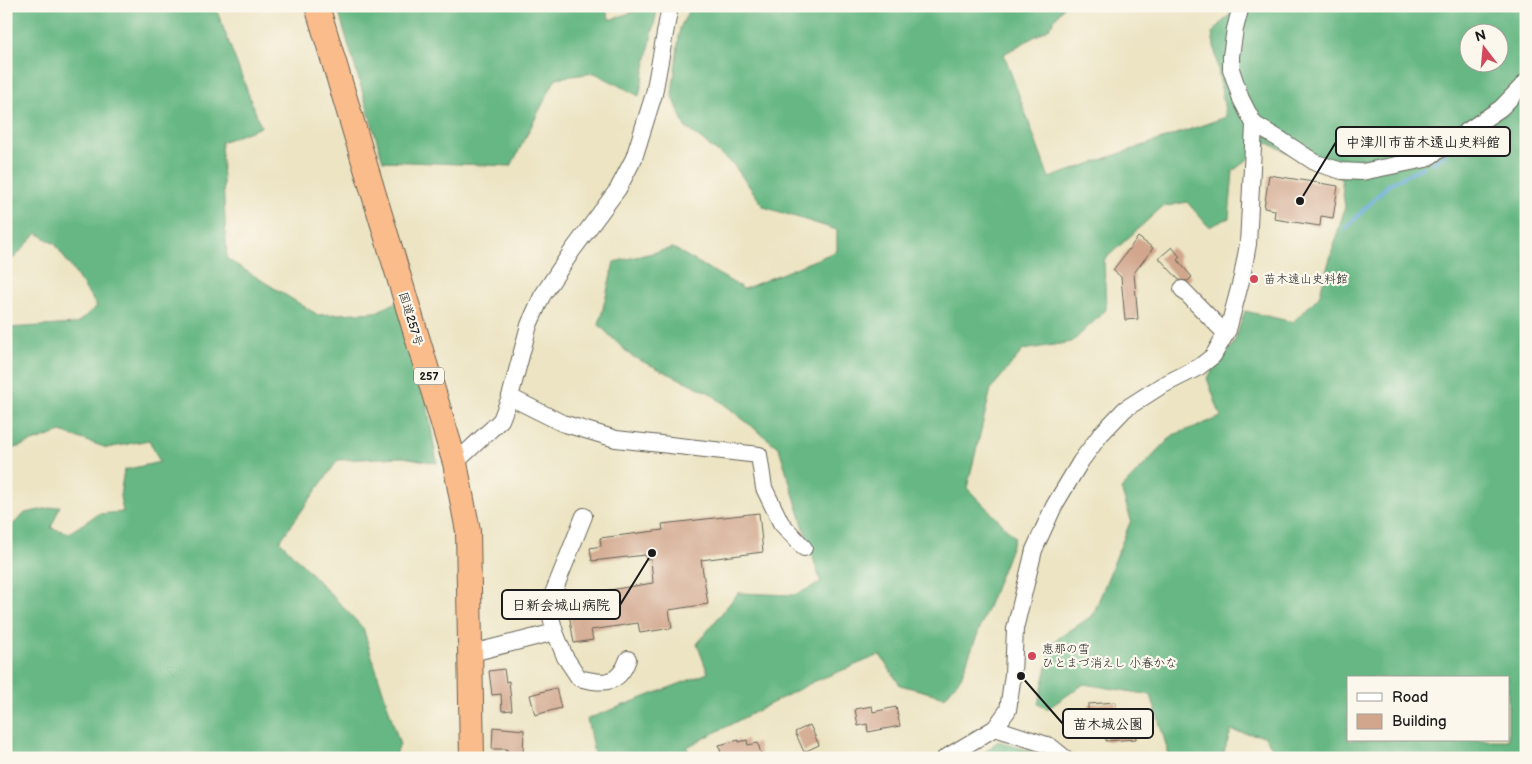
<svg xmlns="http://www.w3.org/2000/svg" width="1532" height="764" viewBox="0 0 1532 764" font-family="'Balsamiq Sans','Klee One',sans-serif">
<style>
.forest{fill:#66b783;stroke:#416a50;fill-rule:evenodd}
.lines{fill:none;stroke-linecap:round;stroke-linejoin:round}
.stream{stroke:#65aadb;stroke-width:4}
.building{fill:#d1a68c}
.minor-casing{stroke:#656256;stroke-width:18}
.highway-casing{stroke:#656256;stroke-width:26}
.minor{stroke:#fff;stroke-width:16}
.highway{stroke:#fabc8b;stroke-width:24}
.poi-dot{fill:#d1495b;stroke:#fbf7ec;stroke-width:2}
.labels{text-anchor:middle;stroke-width:4.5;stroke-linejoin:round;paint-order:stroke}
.shield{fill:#fbf7ec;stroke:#5f5e5a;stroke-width:1}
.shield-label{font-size:11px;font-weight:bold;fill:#1c1c1c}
.poi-label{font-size:12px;fill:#1c1c1c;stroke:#fbf7ec;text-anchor:start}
.street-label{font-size:12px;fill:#1c1c1c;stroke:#fbf7ec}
.leader{fill:none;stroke:#1c1c1c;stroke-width:2}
.callout-dot{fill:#1c1c1c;stroke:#fbf7ec;stroke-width:2}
.callout{fill:#fbf7ec;stroke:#1c1c1c;stroke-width:2}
.callout-label{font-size:14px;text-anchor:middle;font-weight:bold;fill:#1c1c1c}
</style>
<rect width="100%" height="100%" fill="#fbf7ec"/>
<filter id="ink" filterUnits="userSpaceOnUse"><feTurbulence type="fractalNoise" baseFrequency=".02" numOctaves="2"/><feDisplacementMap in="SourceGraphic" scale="10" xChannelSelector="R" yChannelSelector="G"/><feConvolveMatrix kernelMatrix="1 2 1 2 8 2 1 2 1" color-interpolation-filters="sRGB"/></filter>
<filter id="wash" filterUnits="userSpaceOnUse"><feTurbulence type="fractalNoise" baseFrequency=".0096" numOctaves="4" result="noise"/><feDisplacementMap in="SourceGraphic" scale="20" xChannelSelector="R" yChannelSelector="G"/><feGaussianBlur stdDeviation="1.12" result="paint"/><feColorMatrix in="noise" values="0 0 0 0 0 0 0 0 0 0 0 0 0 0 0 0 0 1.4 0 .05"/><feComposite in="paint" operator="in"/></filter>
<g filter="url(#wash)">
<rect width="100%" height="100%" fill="#ece4c3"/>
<g class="forest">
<path d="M 6,6 L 215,6 L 261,127 L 221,142 L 227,259 L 318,315 L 376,312 L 397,302 L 424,386 L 437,463 L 403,457 L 338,460 L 280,541 L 363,628 L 400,745 L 393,758 L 6,758 L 6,531 L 25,513 L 60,506 L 51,528 L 69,533 L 98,514 L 123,512 L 120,496 L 124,470 L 160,462 L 149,440 L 107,448 L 61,432 L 6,451 L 6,328 L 76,324 L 97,306 L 56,245 L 37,233 L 14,258 L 6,257 Z"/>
<path d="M 337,6 L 604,6 L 610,20 L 649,6 L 658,6 L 639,96 L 595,73 L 556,78 L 511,166 L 383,161 Z"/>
<path d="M 691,6 L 1064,6 L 1048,29 L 1004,54 L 1049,178 L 1226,117 L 1212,33 L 1238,6 L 1526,6 L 1526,758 L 1278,758 L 1265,736 L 1231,731 L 1222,758 L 1170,758 L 1151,695 L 1084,684 L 1047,709 L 1038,704 L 1053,642 L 1093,615 L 1131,520 L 1121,489 L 1173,435 L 1221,417 L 1207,378 L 1234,343 L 1245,311 L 1293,322 L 1319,296 L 1345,207 L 1341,178 L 1268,143 L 1233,171 L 1229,218 L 1209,227 L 1187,202 L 1162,207 L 1104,260 L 1106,310 L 1072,342 L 1023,350 L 991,389 L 967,488 L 1015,537 L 961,677 L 945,697 L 900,685 L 880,655 L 813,682 L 687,747 L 690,758 L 641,758 L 639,754 L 614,758 L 595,758 L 587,719 L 708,673 L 697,644 L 738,593 L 794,595 L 821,583 L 779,448 L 710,393 L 631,356 L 599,325 L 614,262 L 673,248 L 744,289 L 837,251 L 837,230 L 764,207 L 733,164 L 685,127 L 672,94 L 680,28 ZM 1470,32 L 1500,32 L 1500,62 L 1470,62 ZM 1348,678 L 1508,678 L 1508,740 L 1348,740 Z"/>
<path d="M 998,741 L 1032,752 L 1031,758 L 978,758 Z"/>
</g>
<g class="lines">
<g class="stream">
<path d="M 1432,163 L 1445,155"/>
<path d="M 1346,228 L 1389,184 L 1423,167"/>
</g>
</g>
<g id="blocks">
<g class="building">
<path d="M 1269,175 L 1338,186 L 1333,218 L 1321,216 L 1320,226 L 1274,219 L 1275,210 L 1264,208 Z"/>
<path d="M 1138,237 L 1153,248 L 1134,273 L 1138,319 L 1125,320 L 1121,277 L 1113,270 Z"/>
<path d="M 1172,247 L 1180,257 L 1178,259 L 1180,263 L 1192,277 L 1188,281 L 1179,280 L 1159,258 Z"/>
<path d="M 759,513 L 763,552 L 701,560 L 708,604 L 669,610 L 672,628 L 640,633 L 638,623 L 591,630 L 593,640 L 574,643 L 566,597 L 653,583 L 651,559 L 646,559 L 645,555 L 592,561 L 590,548 L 601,546 L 600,538 L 663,530 L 662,524 Z"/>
<path d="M 504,669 L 506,682 L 509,681 L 512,710 L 502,711 L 501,694 L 492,695 L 489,671 Z"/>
<path d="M 556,688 L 561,708 L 535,715 L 530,695 Z"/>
<path d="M 1116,702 L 1117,722 L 1135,721 L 1136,739 L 1106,741 L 1105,719 L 1088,720 L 1088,704 Z"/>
<path d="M 872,706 L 873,712 L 896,707 L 900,726 L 868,732 L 867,724 L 858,726 L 855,709 Z"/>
<path d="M 810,725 L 819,745 L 804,752 L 795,732 Z"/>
<path d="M 493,727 L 524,730 L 523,754 L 507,753 L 507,749 L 492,749 Z"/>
<path d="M 739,740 L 739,742 L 747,740 L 748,745 L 758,743 L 762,758 L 722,758 L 719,745 Z"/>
</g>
</g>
</g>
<g filter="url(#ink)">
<use href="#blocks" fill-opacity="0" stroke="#656256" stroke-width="1"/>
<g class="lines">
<g class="minor-casing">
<g id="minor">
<path d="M 1254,124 L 1281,140 L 1316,163 L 1342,171 L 1362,172 L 1426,159 L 1501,108 L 1526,82"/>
<path d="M 1182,289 L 1226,334"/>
<path d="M 510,397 L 562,423 L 616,439 L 759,455 L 764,488 L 781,523 L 804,548"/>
<path d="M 455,463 L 501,420 L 510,397 L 529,325 L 542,296 L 572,251 L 618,189 L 634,158 L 654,94 L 670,6"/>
<path d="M 555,632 L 565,657 L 579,678 C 602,684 619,686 628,659"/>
<path d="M 472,653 L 555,632 L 548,606 L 584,516"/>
<path d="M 995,728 L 1050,746 L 1065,758"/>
<path d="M 945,758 L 995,728 L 1008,710 L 1013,674 L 1015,629 L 1034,550 L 1054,506 L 1081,461 L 1101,434 L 1125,409 L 1161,386 L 1199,367 L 1213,356 L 1228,330 L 1242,277 L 1248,244 L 1252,168 L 1254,124 L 1241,99 L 1231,69 L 1231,56 L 1235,29 L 1241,6"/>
</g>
</g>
<g class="highway-casing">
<path id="highway" d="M 317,6 L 455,463 L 468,531 L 472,758"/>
</g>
<use href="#minor" class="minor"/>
<use href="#highway" class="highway"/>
</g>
</g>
<g class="poi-dot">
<circle cx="1254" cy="279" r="5"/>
<circle cx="1032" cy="656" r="5"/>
</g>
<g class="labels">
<rect class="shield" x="414" y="367.5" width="30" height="17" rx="4"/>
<g class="shield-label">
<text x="429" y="380">257</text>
</g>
<g class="poi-label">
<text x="1264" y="283">苗木遠山史料館</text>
<text x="1042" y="653">恵那の雪<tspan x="1042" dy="14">ひとまづ消えし 小春かな</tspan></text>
</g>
<g class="street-label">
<text transform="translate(411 319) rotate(73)" y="4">国道257号</text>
</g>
</g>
<path class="leader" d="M1300 201L1336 142M652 553L620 605M1021 676L1063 724"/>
<g class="callout-dot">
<circle cx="1300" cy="201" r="5"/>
<circle cx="652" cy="553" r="5"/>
<circle cx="1021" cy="676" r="5"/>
</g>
<g class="callout">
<rect x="1336" y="127" width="174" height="29" rx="5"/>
<rect x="502" y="590" width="118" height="29" rx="5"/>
<rect x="1063" y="709" width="90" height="29" rx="5"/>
</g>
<g class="callout-label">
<text x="1423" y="147">中津川市苗木遠山史料館</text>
<text x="561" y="610">日新会城山病院</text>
<text x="1108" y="729">苗木城公園</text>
</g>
<rect width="1532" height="764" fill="none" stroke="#fbf7ec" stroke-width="25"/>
<rect x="1347" y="676" width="162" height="65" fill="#fbf7ec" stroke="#a29f99"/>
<rect x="1357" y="693" width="25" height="8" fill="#ffffff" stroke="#a29f99"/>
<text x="1392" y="702" font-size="15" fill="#1c1c1c">Road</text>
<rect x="1357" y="714" width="25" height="15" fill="#d1a68c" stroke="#a29f99"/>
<text x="1392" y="726" font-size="15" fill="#1c1c1c">Building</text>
<g transform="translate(1484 48) rotate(344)"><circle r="24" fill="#fbf7ec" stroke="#a29f99"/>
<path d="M0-4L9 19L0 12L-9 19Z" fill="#d1495b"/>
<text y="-8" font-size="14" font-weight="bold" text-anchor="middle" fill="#1c1c1c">N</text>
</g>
</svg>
